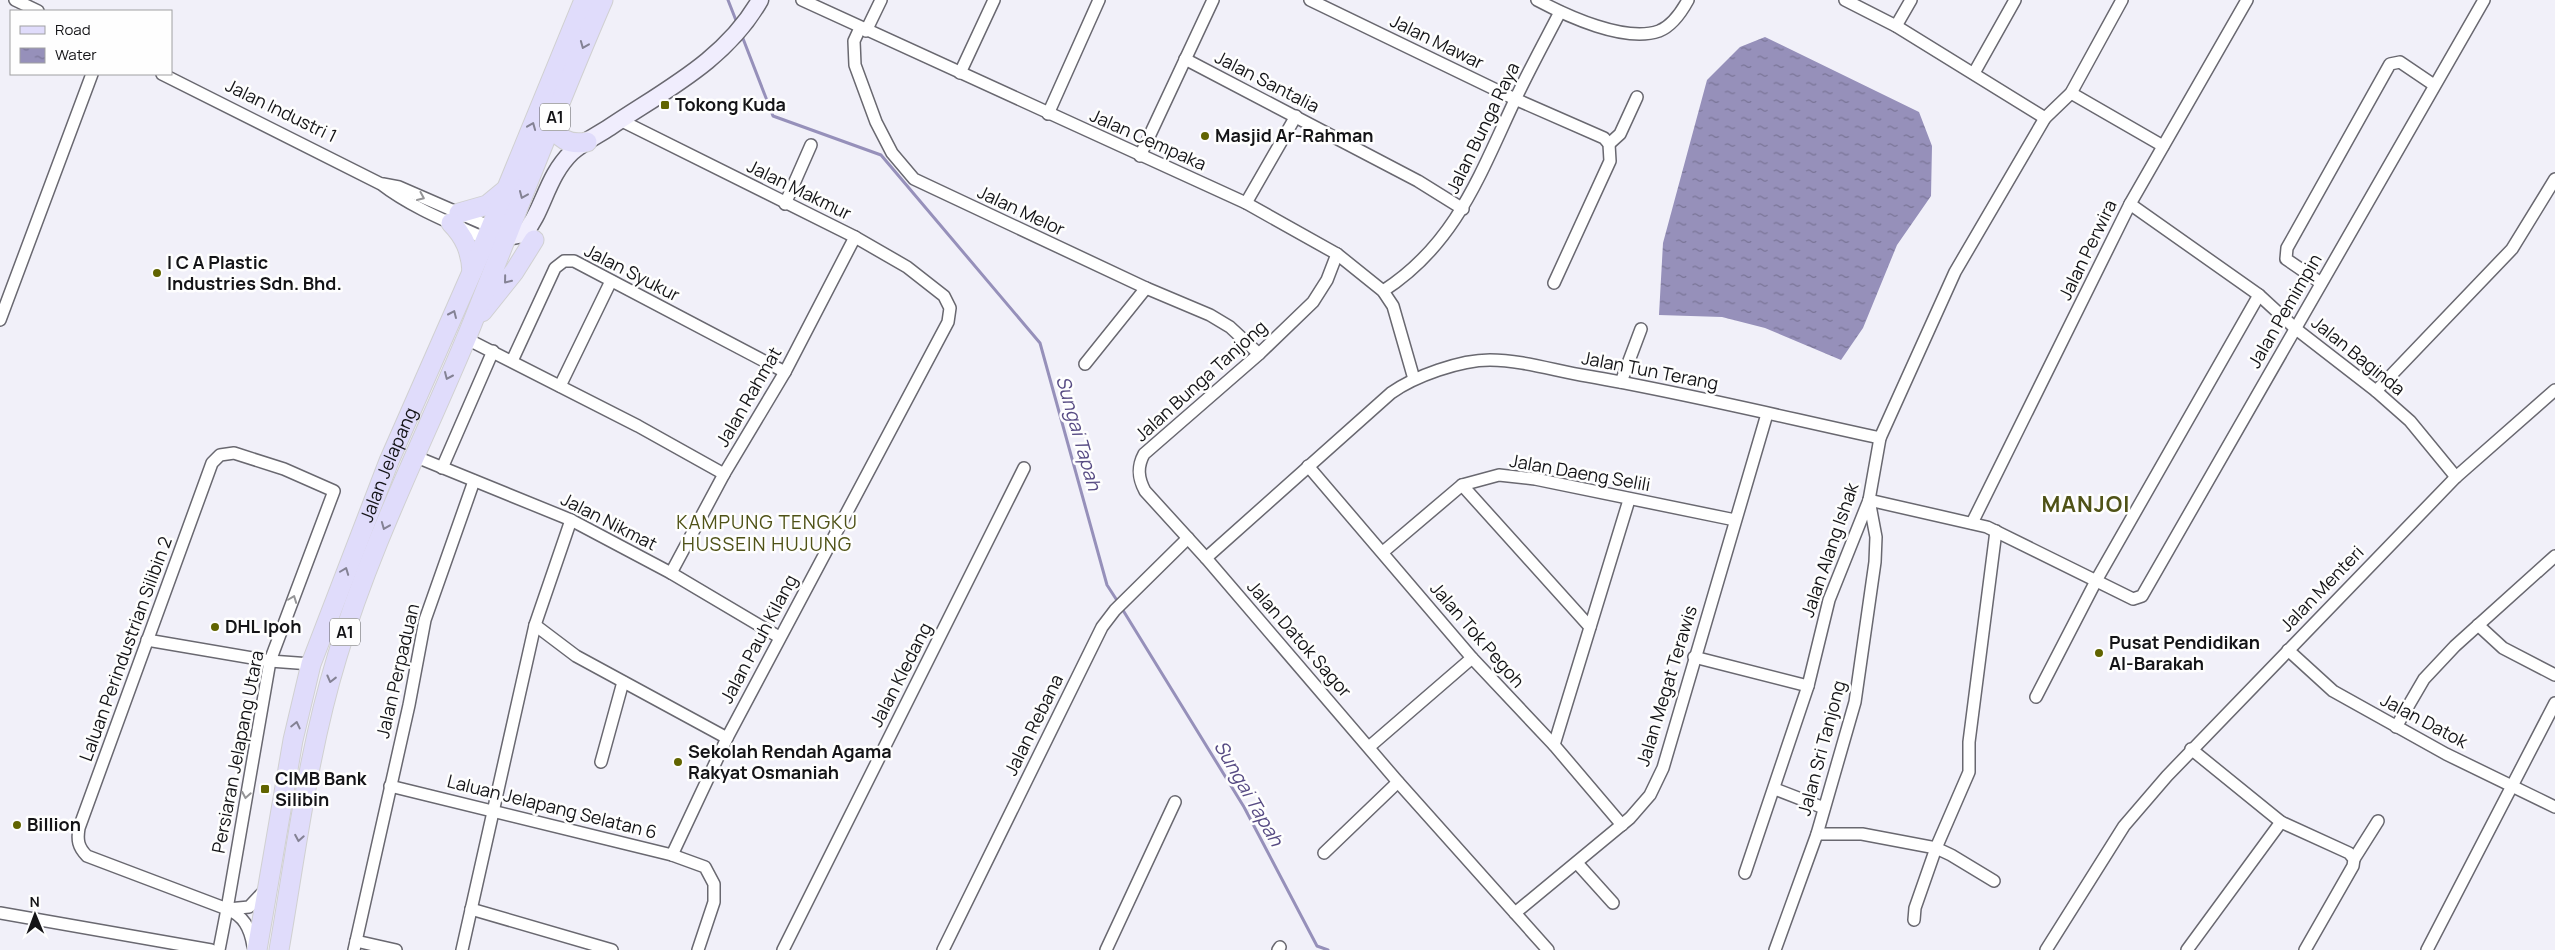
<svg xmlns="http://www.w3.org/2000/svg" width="2555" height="950" viewBox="0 0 2555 950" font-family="Manrope,sans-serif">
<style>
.water{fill:url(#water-ripples)}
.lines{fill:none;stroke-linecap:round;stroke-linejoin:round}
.stream{stroke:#9690ba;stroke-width:3}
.street-casing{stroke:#696870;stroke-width:14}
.secondary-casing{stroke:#696870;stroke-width:19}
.primary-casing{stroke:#d0d0d1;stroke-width:21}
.street{stroke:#fff;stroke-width:11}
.secondary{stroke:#f0edfd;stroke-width:16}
.primary{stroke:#e0dcfb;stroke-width:19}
.oneway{stroke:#848294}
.oneway2{stroke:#959597}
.poi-dot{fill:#616400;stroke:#fefefe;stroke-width:2}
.labels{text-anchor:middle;stroke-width:5;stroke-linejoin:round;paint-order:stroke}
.shield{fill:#fefefe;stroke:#5a5a5c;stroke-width:1}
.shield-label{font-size:16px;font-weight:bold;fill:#141417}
.street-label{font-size:18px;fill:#141417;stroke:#fefefe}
.poi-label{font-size:18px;font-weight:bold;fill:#141417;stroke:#fefefe;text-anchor:start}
.water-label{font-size:19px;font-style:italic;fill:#564a83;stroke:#fefefe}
.neighbourhood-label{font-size:19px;letter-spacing:1px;fill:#4f5217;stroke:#fefefe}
.district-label{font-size:22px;font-weight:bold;letter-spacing:1px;fill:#4f5217;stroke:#fefefe}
</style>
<defs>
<pattern id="water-ripples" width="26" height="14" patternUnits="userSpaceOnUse" patternTransform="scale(1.25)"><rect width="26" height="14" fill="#9690ba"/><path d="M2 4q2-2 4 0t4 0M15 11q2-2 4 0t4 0" fill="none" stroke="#797496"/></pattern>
</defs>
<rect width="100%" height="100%" fill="#f1f0f9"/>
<path class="water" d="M 1765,37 L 1919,112 L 1932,146 L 1931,196 L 1897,245 L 1863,328 L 1841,360 L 1765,328 L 1722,317 L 1659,315 L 1663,243 L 1707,80 L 1740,47 Z"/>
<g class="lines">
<g class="stream">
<path d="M 728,0 L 737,23"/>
<path d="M 742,36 L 773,116 L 881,155 L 1040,343 L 1107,585 L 1118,602"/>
<path d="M 1121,607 L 1244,807 L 1317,946 L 1328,950"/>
</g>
<g class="street-casing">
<g id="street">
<path d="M 15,0 L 38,11"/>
<path d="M 802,0 L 1246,203 L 1337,254 L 1383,291 L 1393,306 L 1414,379"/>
<path d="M 1310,0 L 1515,99 L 1604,138 L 1609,144 L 1610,161 L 1554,283"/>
<path d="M 1537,0 C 1567,16 1625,43 1659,31 C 1672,26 1682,11 1688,0"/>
<path d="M 1845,0 L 1896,26 L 2045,118"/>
<path d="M 1896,26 L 1911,0"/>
<path d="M 860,28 L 854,41 L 855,65 L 876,122 L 892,153 L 914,179 L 1146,288 L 1210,315 L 1230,327 L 1259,354"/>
<path d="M 866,31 L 881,0"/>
<path d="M 1185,59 L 1418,181 L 1463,209"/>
<path d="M 960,73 L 994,0"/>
<path d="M 1974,73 L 2015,0"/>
<path d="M 162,74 L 381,184 C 412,208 451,223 486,239"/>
<path d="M 2071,93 L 2163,146"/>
<path d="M 1048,114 L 1099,0"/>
<path d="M 620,120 L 855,237 L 907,267 L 944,296 L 950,308 L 948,322 L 727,738 L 672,855"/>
<path d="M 1609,144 L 1620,134 L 1637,97"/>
<path d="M 1140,156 L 1213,0"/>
<path d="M 383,184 L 399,187 L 491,227"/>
<path d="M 1246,203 L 1296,116"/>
<path d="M 785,204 L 811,145"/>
<path d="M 2130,204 L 2259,295 L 2296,329 L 2376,391 L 2410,421 L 2456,477"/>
<path d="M 2321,283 L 2286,259 L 2287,248 L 2390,64 L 2400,62 L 2434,85"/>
<path d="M 1383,291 C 1456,244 1480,174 1515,100 C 1529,70 1545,41 1560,12"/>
<path d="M 0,320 L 92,74"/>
<path d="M 465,338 L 638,426 L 724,474"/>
<path d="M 512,361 L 555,268 L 564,261 L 574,261 L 785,372"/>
<path d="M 1085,364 L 1146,288"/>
<path d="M 1621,382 L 1641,329"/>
<path d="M 560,386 L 611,281"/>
<path d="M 2376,391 L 2512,249 L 2555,179"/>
<path d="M 414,456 L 571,520 L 671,573 L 779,637"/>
<path d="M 1308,466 L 1472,658 L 1554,745 L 1622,825"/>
<path d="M 442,468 L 493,351"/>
<path d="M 1462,485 L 1590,627"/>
<path d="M 1869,500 L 1987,527 L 2133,599 L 2142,596 L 2484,0"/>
<path d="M 1972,523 L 2130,204 L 2247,0"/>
<path d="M 1383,552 L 1462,485 L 1499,475 L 1535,479 L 1735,520"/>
<path d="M 1206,558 L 1145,491 C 1138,478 1137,467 1144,454 L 1259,354 L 1313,302 L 1327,280 L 1337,254"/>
<path d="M 671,573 L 724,474 L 785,372 L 855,237"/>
<path d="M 535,625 L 576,656 L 727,738"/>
<path d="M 2478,625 L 2503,648 L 2555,675"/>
<path d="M 147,640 L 270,661 L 311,664"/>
<path d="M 2288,650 L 2333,691 L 2446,754 L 2555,807"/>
<path d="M 1694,657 L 1808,686"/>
<path d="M 2036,697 L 2097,579 L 2259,295"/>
<path d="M 2396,727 L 2424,679 L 2455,646 L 2555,556"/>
<path d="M 1554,745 L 1629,500"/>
<path d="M 1369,747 L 1472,658"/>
<path d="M 2191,749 L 2281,822 L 2349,853 L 2354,859 L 2353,866 L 2305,950"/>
<path d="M 601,762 L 623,682"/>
<path d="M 390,786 L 672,855 L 705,867 L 714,884 L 714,902 L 698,950"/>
<path d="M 1775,789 L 1824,808"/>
<path d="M 1817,834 L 1862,834 L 1936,848 L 1951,855 L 1994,881"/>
<path d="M 1324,853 L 1398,782"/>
<path d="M 2354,859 L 2378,821"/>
<path d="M 1577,863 L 1613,903"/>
<path d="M 1745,873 L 1808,686 L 1829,600 L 1869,500 L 1880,438 L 1955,272 L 2045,118 L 2071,93 L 2122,0"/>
<path d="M 228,909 L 249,907 L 265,890"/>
<path d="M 471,909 L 612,950"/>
<path d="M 0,913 L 211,950"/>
<path d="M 1515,913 L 1630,818 L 1650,795 L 1663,768 L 1767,414"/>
<path d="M 1914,920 L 1915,908 L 1936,848 L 1969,772 L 1969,742 L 1996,531"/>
<path d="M 356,941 L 396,950"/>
<path d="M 219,950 L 227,909 L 270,661 L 334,491 L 284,469 L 234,453 L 220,455 L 212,463 L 79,828 C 77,840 78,847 87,856 L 227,909 C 244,916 250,928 253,946"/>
<path d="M 354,950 L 409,705 L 425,620 L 474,481"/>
<path d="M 462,950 L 535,625 L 571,520"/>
<path d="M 783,950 L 1024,468"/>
<path d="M 943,950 L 1102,627 L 1115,610 L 1188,538"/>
<path d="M 1106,950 L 1175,802"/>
<path d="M 1278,950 L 1280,947"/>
<path d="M 1548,950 L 1398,782 L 1206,558 L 1391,393 C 1415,376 1460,360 1490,360 C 1522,360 1556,371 1587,376 C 1685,393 1783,417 1880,438"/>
<path d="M 1775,950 L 1817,834 L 1855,702 L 1875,562 L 1876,537 L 1869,500"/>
<path d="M 2046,950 L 2124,826 L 2167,776 L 2456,477 L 2555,390"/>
<path d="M 2187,950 L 2281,822"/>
<path d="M 2427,950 L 2555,703"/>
</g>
</g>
<g class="secondary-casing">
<path id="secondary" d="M 495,229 L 513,236 L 524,234 C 544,210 546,177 572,152 C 583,142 598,135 610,127 C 665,90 726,60 760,0"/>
</g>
<g class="primary-casing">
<g id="primary">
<path d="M 553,122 C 557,140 570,145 587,142"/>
<path d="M 459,213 L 487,205 L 504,191"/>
<path d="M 451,223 C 465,237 471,252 472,272"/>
<path d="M 482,312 L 514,272 L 534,240"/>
<path id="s1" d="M 257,950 L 293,740 L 311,664 L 389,461 L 479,256 L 584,0"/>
<path d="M 279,950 C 296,852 308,752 337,657 C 371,543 425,438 470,329 C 514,219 556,108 603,0"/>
</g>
</g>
<use href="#street" class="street"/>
<use href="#secondary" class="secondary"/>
<use href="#primary" class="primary"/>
</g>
<defs><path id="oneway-chevron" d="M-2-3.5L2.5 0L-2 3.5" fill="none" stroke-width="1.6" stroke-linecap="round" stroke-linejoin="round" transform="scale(1.25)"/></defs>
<g class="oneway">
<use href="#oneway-chevron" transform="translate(584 45) rotate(112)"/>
<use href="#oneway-chevron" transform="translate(532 126) rotate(-68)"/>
<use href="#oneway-chevron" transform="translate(523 195) rotate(113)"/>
<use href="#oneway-chevron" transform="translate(507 280) rotate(129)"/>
<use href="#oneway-chevron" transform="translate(453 314) rotate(-66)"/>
<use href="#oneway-chevron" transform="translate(448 376) rotate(114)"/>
<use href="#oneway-chevron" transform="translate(385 526) rotate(112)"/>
<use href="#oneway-chevron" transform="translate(345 571) rotate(-69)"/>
<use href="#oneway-chevron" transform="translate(331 679) rotate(104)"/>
<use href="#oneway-chevron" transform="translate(296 725) rotate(-77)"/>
<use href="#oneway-chevron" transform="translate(299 838) rotate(100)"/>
</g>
<g class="oneway2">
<use href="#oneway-chevron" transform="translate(421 197) rotate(24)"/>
<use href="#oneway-chevron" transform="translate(293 599) rotate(-69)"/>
<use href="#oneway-chevron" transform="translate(246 795) rotate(100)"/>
</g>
<g class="poi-dot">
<rect x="660" y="100" width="10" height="10" rx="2.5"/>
<circle cx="1205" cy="136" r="5"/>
<circle cx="157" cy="273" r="5"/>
<circle cx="215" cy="627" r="5"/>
<circle cx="2099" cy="653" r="5"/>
<circle cx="678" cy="762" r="5"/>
<rect x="260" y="784" width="10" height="10" rx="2.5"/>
<circle cx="17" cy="825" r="5"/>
</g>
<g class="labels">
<g class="shield">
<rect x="540" y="103.5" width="30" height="27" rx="4"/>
<rect x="330" y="618.5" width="30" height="27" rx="4"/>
</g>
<g class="shield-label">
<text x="555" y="123">A1</text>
<text x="345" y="638">A1</text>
</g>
<g class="street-label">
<text transform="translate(1437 42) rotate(26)" y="6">Jalan Mawar</text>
<text transform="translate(1267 82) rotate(27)" y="6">Jalan Santalia</text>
<text transform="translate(281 111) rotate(26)" y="6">Jalan Industri 1</text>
<text transform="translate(1483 128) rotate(-64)" y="6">Jalan Bunga Raya</text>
<text transform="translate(1148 140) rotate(24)" y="6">Jalan Cempaka</text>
<text transform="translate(799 190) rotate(26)" y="6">Jalan Makmur</text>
<text transform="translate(1021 211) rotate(25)" y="6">Jalan Melor</text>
<text transform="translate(2088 250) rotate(-64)" y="6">Jalan Perwira</text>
<text transform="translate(632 273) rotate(27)" y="6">Jalan Syukur</text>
<text transform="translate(2285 311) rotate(-60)" y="6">Jalan Pemimpin</text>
<text transform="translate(2358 356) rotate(39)" y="6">Jalan Baginda</text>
<text transform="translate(1650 371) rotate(11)" y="6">Jalan Tun Terang</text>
<text transform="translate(1201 381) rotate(-42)" y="6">Jalan Bunga Tanjong</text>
<text transform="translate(749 397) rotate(-60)" y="6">Jalan Rahmat</text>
<text dy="6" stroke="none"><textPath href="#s1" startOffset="505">Jalan Jelapang</textPath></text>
<text transform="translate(1580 473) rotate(10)" y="6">Jalan Daeng Selili</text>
<text transform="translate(609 522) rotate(27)" y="6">Jalan Nikmat</text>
<text transform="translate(1830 550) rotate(-71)" y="6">Jalan Alang Ishak</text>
<text transform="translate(2322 589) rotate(-46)" y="6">Jalan Menteri</text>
<text transform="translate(1477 635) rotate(49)" y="6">Jalan Tok Pegoh</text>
<text transform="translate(759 639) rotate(-62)" y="6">Jalan Pauh Kilang</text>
<text transform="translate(1299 639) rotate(49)" y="6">Jalan Datok Sagor</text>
<text transform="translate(126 649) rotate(-70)" y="6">Laluan Perindustrian Silibin 2</text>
<text transform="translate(398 671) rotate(-77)" y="6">Jalan Perpaduan</text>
<text transform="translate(901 675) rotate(-63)" y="6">Jalan Kledang</text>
<text transform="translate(1667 686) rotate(-73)" y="6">Jalan Megat Terawis</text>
<text transform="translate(2424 721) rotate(28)" y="6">Jalan Datok</text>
<text transform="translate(1034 725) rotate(-64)" y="6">Jalan Rebana</text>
<text transform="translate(1822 748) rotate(-75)" y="6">Jalan Sri Tanjong</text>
<text transform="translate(238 752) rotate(-79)" y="6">Persiaran Jelapang Utara</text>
<text transform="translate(552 807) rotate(14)" y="6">Laluan Jelapang Selatan 6</text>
</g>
<g class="poi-label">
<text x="675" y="111">Tokong Kuda</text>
<text x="1215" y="142">Masjid Ar-Rahman</text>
<text x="167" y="269">I C A Plastic<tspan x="167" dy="21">Industries Sdn. Bhd.</tspan></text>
<text x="225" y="633">DHL Ipoh</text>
<text x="2109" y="649">Pusat Pendidikan<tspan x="2109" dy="21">Al-Barakah</tspan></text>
<text x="688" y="758">Sekolah Rendah Agama<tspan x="688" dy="21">Rakyat Osmaniah</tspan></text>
<text x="275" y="785">CIMB Bank<tspan x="275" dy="21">Silibin</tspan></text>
<text x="27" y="831">Billion</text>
</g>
<g class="water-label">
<text transform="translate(1079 433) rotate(74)" y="7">Sungai Tapah</text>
<text transform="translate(1249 793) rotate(60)" y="7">Sungai Tapah</text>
</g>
<g class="neighbourhood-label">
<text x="767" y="529">KAMPUNG TENGKU<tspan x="767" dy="22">HUSSEIN HUJUNG</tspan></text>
</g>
<g class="district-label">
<text x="2086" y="512">MANJOI</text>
</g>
</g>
<rect x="10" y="10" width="162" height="65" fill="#fefefe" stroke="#a0a0a2"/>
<rect x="20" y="26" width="25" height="8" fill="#e0dcfb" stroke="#a0a0a2"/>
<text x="55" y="35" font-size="15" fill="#141417">Road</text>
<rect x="20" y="48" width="25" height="15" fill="url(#water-ripples)" stroke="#a0a0a2"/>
<text x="55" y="60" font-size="15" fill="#141417">Water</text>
<g transform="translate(35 915) rotate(359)" stroke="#fefefe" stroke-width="4" paint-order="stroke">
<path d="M0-4L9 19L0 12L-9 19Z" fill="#141417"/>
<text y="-8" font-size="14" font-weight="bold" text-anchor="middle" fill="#141417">N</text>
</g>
</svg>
